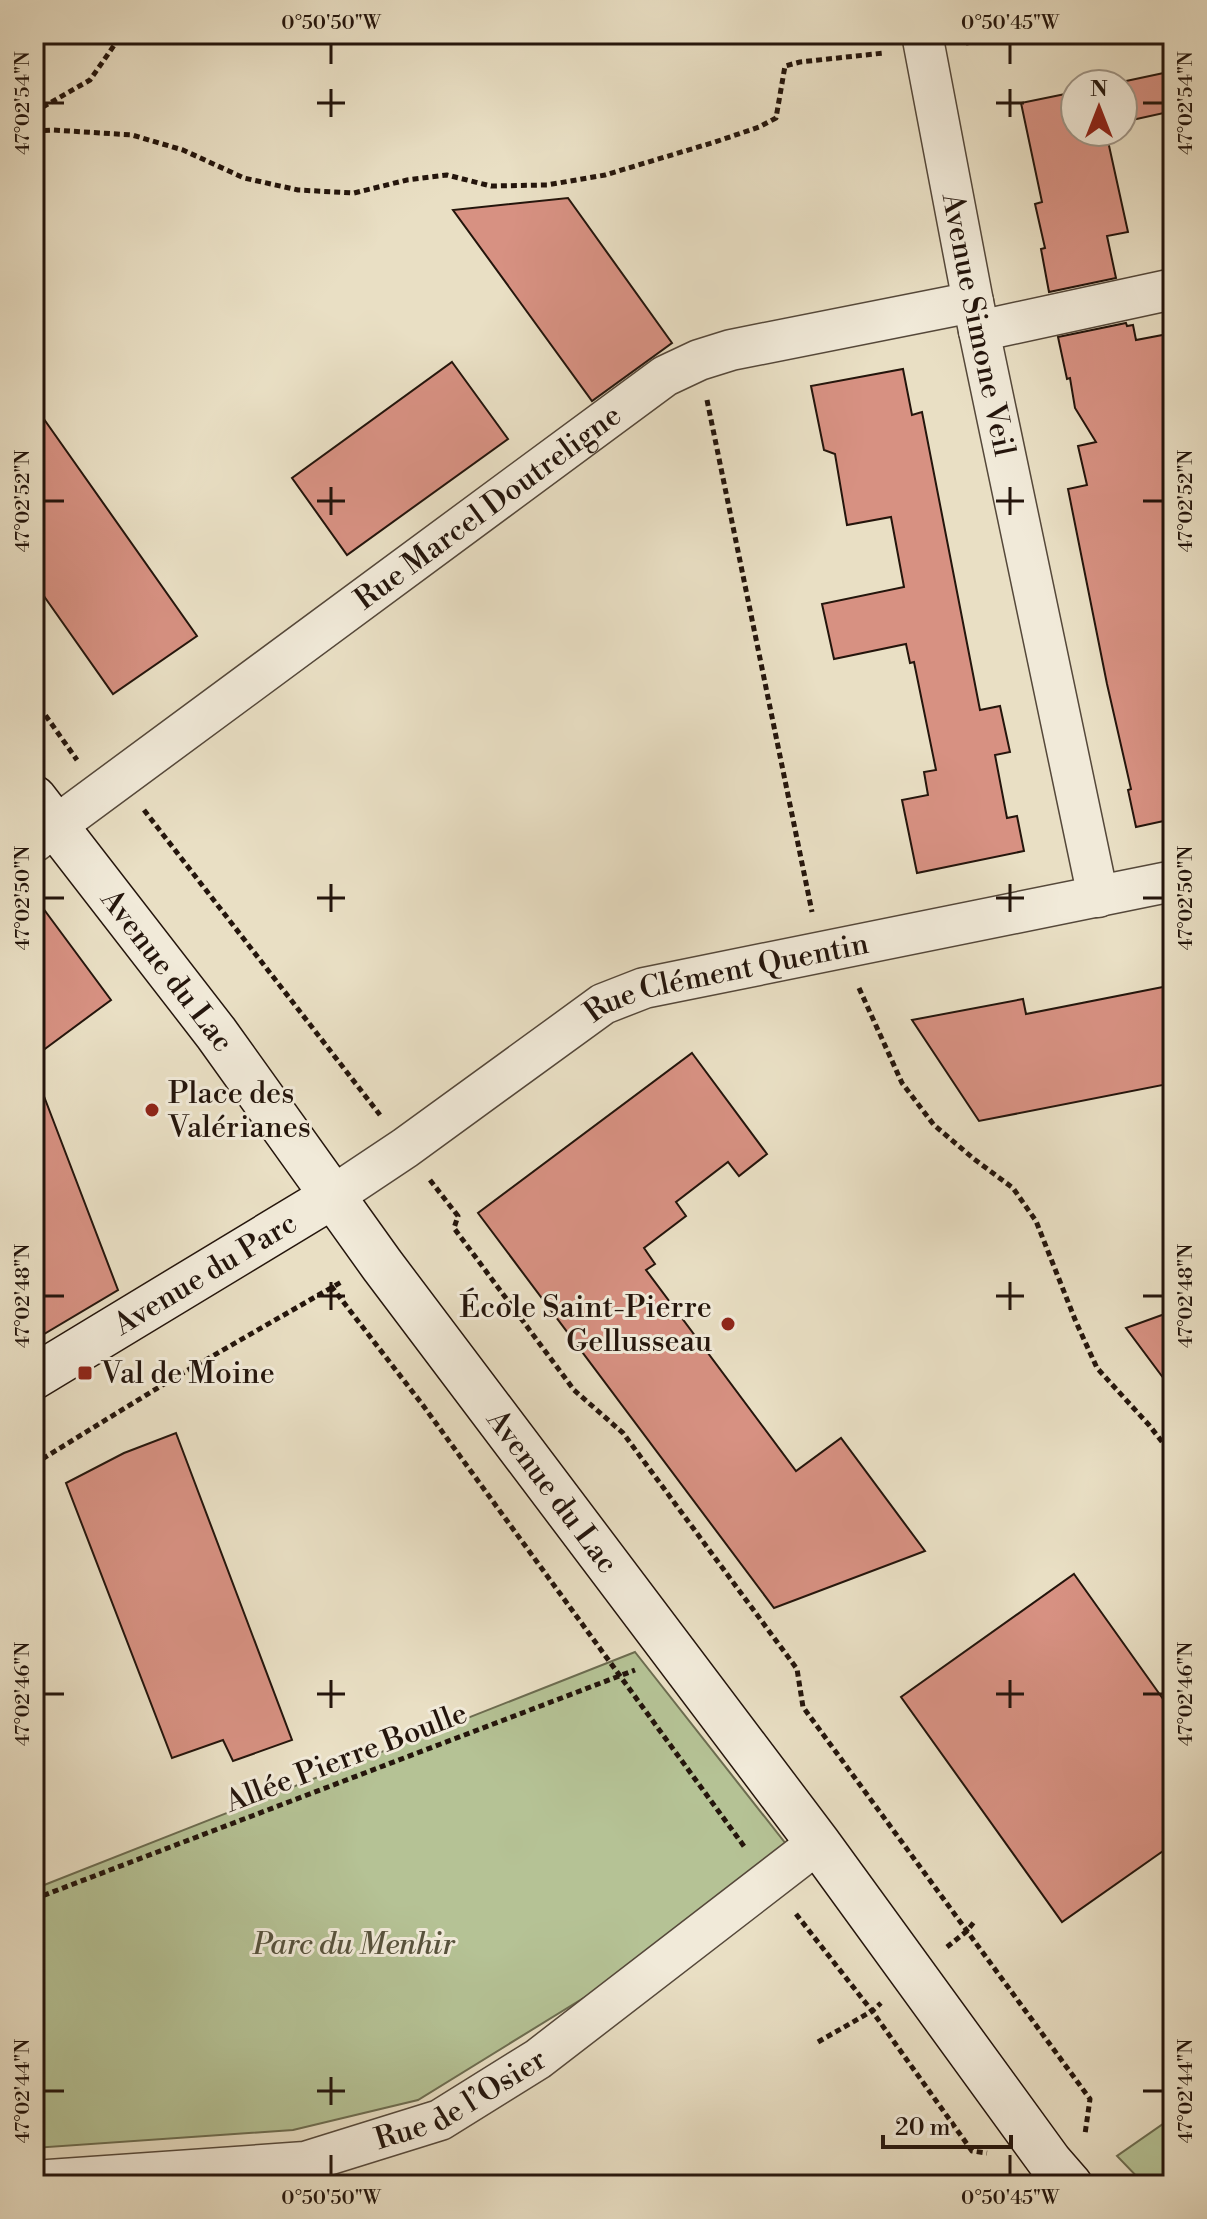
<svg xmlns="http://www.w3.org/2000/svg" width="1207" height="2219" viewBox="0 0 1207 2219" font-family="'Libre Bodoni',serif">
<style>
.green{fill:#b5c295;stroke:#6c6c50;stroke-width:2}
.building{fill:#d79182;stroke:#24150c;stroke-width:2}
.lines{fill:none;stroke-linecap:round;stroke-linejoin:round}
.street-casing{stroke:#55483a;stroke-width:43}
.secondary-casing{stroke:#24150c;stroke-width:47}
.path{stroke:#24150c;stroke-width:5;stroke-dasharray:6 4;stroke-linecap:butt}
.street{stroke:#f1ead9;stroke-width:40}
.secondary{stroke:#f1ead9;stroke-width:44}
.ticks{fill:none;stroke:#24150c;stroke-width:3}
.poi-dot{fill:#8f2418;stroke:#f1ead9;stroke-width:3}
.labels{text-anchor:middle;stroke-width:6;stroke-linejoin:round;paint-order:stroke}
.street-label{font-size:30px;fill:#24150c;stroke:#f1ead9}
.poi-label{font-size:30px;fill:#24150c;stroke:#f1ead9;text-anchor:start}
.park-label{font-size:30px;font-style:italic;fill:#57523c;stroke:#f1ead9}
.neatline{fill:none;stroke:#24150c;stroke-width:3}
.ticks-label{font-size:20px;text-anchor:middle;fill:#24150c}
</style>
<rect width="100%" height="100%" fill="#e9dfc4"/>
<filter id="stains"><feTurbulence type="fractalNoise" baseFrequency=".0025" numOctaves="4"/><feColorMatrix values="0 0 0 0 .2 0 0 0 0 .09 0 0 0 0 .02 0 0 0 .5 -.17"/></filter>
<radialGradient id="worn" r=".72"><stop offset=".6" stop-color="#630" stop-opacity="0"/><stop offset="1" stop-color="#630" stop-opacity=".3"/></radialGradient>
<g class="green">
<path d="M 635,1652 L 786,1844 L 603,1986 L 418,2100 L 293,2130 L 34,2148 L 34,1889 Z"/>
<path d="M 1173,2117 L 1173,2185 L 1145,2185 L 1117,2156 Z"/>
</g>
<g class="building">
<path d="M 1173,71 L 1173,111 L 1123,122 L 1123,84 L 1112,84 Z"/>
<path d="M 1075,92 L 1075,132 L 1106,132 L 1128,232 L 1107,236 L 1116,278 L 1049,292 L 1041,249 L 1045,248 L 1035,204 L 1042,202 L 1021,103 Z"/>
<path d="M 568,198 L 672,343 L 592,401 L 453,210 Z"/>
<path d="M 1126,323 L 1127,326 L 1133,325 L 1136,340 L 1173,333 L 1173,819 L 1136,827 L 1128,790 L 1131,789 L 1107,684 L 1068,489 L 1087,485 L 1078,446 L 1096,442 L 1075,408 L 1070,378 L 1067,379 L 1058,337 Z"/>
<path d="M 452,362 L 508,439 L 347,555 L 292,478 Z"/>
<path d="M 903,369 L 912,415 L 922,412 L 980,710 L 1000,706 L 1010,752 L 995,755 L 1007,818 L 1017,816 L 1024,851 L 917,873 L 902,800 L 928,795 L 924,772 L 936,770 L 914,662 L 910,663 L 906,644 L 834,659 L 822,604 L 904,587 L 891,517 L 847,525 L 835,454 L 824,450 L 811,386 Z"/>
<path d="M 34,405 L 197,636 L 113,694 L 34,582 Z"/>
<path d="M 34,896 L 111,1000 L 34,1057 Z"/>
<path d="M 1173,985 L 1173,1083 L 979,1121 L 912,1020 L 1023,999 L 1026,1014 Z"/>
<path d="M 692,1053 L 767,1154 L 739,1176 L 728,1162 L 676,1202 L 686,1216 L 644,1248 L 655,1264 L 646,1270 L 796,1471 L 841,1438 L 925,1551 L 774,1608 L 478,1213 Z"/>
<path d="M 37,1078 L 118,1290 L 34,1340 L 34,1079 Z"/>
<path d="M 1173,1311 L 1173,1391 L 1126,1328 Z"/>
<path d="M 176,1433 L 292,1740 L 233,1761 L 223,1740 L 172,1758 L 66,1483 L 124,1453 Z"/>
<path d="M 1074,1574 L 1173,1713 L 1173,1844 L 1062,1922 L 901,1697 Z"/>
</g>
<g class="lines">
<g class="street-casing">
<g id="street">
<path id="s1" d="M 922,34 L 973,302 L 1098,897"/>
<path d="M 979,331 L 1173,289"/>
<path id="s2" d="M 34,842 L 665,376 L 699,360 L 731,350 L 973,302"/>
<path id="s3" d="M 333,1196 L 405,1148 L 603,1004 L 644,988 L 1173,881"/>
<path id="s4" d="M 34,2181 L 305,2162 L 440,2120 L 538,2059 L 818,1843"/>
</g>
</g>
<g class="secondary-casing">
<g id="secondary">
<path id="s5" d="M 34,798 L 216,1033 L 382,1265 L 818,1843 L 1050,2162 L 1070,2185"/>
<path id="s6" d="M 34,1377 L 333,1196"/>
</g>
</g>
<g class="path">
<path d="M 966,43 L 1024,34"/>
<path d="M 34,112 L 90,80 L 122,34"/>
<path d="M 34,131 L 53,130 L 132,135 L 183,150 L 244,178 L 298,190 L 354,193 L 407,180 L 447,175 L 491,186 L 547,185 L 605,175 L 715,142 L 759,127 L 776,118 L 785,66 L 800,62 L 884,53"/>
<path d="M 707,400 L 812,912"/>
<path d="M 34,699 L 77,760"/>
<path d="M 144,810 L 380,1115"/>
<path d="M 859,988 L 902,1083 L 934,1125 L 974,1159 L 1013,1188 L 1036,1221 L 1076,1322 L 1097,1368 L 1149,1425 L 1173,1456"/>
<path d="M 430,1180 L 458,1216 L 454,1228 L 574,1390 L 623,1433 L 797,1669 L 803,1707 L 1090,2099 L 1085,2134"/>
<path d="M 331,1286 L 422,1404 L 746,1849"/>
<path d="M 34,1464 L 169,1381 L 343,1281"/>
<path d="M 34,1899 L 635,1670"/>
<path d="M 796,1914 L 872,2011 L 972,2151 L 987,2153"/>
<path d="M 947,1947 L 967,1931 L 974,1922"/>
<path d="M 818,2042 L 872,2011 L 881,2003"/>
</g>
<use href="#street" class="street"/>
<use href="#secondary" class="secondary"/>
</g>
<path class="ticks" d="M 331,44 L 331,64M 1010,44 L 1010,64M 331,89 L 331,117M 1010,89 L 1010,117M 44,103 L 64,103M 317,103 L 345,103M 996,103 L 1024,103M 1143,103 L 1163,103M 331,487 L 331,515M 1010,487 L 1010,515M 44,501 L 64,501M 317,501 L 345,501M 996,501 L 1024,501M 1143,501 L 1163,501M 331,884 L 331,912M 1010,884 L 1010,912M 44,898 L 64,898M 317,898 L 345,898M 996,898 L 1024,898M 1143,898 L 1163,898M 331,1282 L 331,1310M 1010,1282 L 1010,1310M 44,1296 L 64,1296M 317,1296 L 345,1296M 996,1296 L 1024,1296M 1143,1296 L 1163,1296M 331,1680 L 331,1708M 1010,1680 L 1010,1708M 44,1694 L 64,1694M 317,1694 L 345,1694M 996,1694 L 1024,1694M 1143,1694 L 1163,1694M 331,2077 L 331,2105M 44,2091 L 64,2091M 317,2091 L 345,2091M 1143,2091 L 1163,2091M 331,2155 L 331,2175M 1010,2155 L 1010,2175"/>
<g class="poi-dot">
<circle cx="152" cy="1110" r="8"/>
<circle cx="728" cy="1324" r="8"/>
<rect x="77" y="1365" width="16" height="16" rx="4"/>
</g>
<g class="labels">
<g class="street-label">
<text dy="10" stroke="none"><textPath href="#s1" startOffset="296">Avenue Simone Veil</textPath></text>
<text dy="10" stroke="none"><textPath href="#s2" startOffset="564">Rue Marcel Doutreligne</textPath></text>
<text dy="10" stroke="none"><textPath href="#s5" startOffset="218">Avenue du Lac</textPath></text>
<text dy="10" stroke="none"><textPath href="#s3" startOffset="458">Rue Clément Quentin</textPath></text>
<text dy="10" stroke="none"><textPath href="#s6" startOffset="200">Avenue du Parc</textPath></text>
<text dy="10" stroke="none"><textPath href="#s5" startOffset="866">Avenue du Lac</textPath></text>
<text transform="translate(346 1757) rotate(-21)" y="10">Allée Pierre Boulle</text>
<text dy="10" stroke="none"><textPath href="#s4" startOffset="440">Rue de l’Osier</textPath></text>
</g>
<g class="poi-label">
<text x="168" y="1103">Place des<tspan x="168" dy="34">Valérianes</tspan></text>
<text x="712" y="1317" text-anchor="end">École Saint-Pierre<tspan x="712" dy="34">Gellusseau</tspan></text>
<text x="101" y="1383">Val de Moine</text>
</g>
<g class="park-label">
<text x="354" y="1954">Parc du Menhir</text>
</g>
</g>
<rect width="1207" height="2219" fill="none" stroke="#e9dfc4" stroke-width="88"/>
<g transform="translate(1099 108)"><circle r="38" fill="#f1ead9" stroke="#9f9587" stroke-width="2"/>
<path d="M0-6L14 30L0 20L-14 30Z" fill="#8f2418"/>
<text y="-12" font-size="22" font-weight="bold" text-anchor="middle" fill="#24150c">N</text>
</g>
<path d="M883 2135v12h128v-12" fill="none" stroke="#24150c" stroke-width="4"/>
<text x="895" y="2135" font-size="24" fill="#24150c" stroke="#f1ead9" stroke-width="6" paint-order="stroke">20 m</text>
<rect x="44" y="44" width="1119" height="2131" class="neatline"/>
<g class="ticks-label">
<text x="331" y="29">0°50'50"W</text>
<text x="1010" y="29">0°50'45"W</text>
<text transform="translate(22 103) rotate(-90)" y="7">47°02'54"N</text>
<text transform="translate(1185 103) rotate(-90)" y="7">47°02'54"N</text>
<text transform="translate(22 501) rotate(-90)" y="7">47°02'52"N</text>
<text transform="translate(1185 501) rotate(-90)" y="7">47°02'52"N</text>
<text transform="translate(22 898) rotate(-90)" y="7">47°02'50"N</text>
<text transform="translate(1185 898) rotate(-90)" y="7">47°02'50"N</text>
<text transform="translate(22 1296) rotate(-90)" y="7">47°02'48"N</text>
<text transform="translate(1185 1296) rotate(-90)" y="7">47°02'48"N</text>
<text transform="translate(22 1694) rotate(-90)" y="7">47°02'46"N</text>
<text transform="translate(1185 1694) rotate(-90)" y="7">47°02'46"N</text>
<text transform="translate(22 2091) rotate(-90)" y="7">47°02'44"N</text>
<text transform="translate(1185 2091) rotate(-90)" y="7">47°02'44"N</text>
<text x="331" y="2204">0°50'50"W</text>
<text x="1010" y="2204">0°50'45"W</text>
</g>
<rect width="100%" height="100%" filter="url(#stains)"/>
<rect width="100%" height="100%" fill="url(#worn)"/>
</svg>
